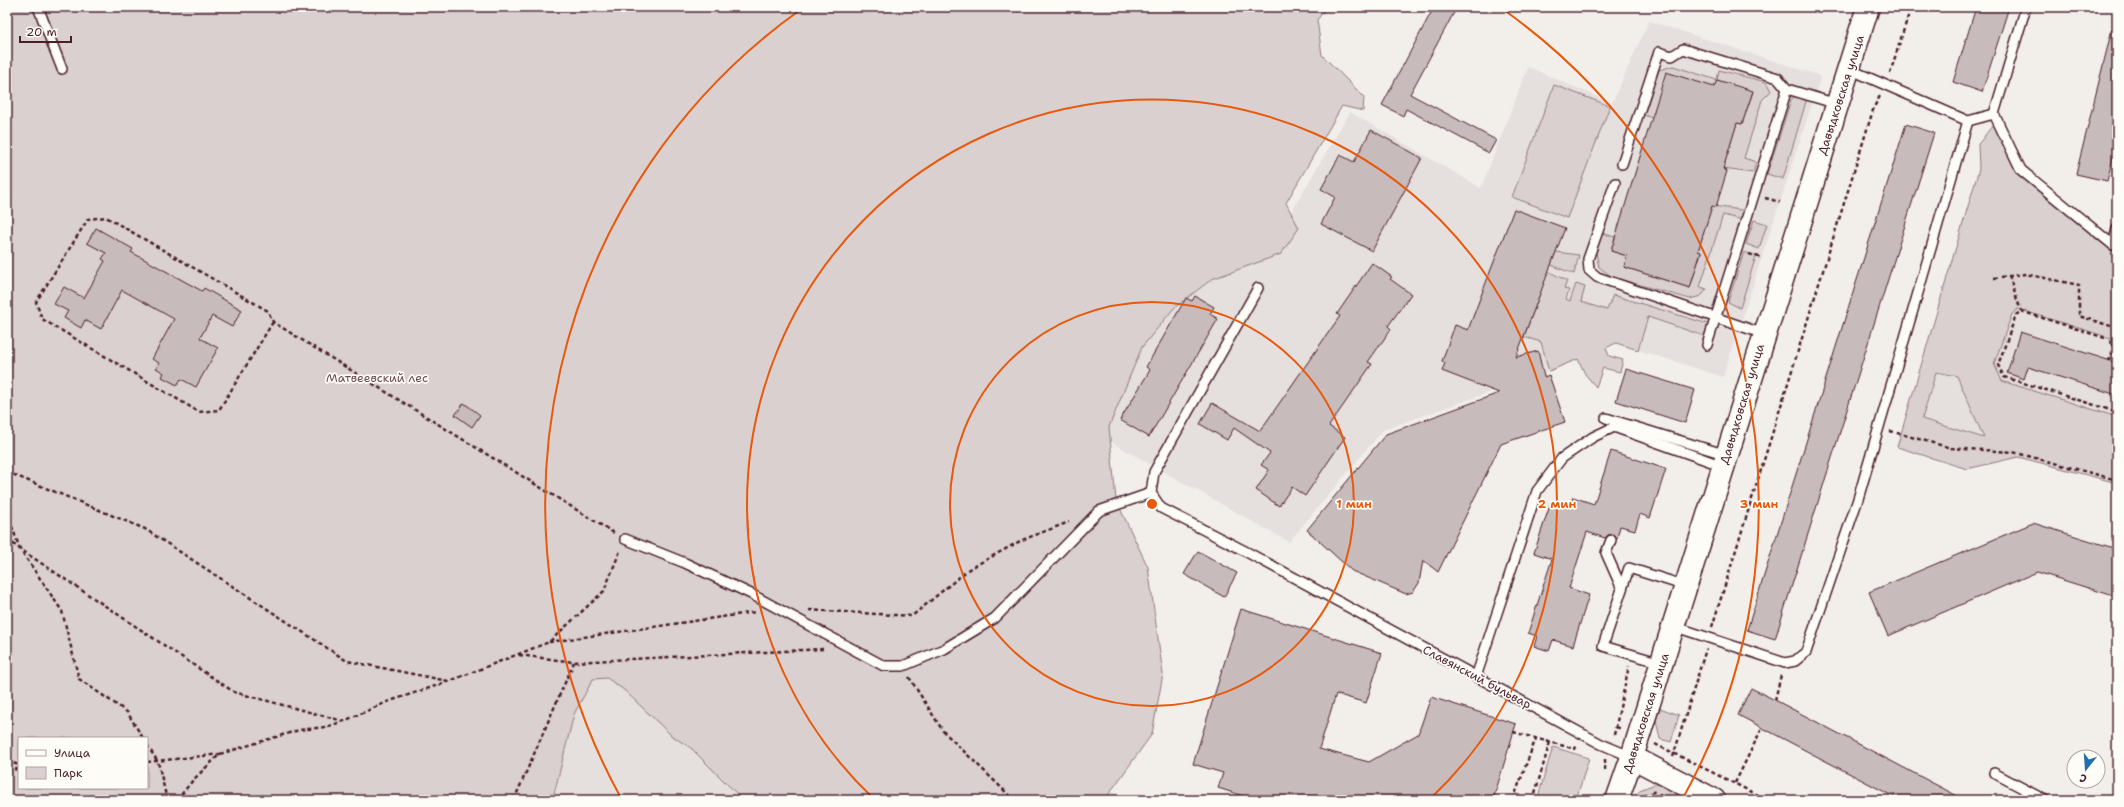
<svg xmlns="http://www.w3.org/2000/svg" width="2124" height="807" viewBox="0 0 2124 807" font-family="'Shantell Sans',sans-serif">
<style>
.built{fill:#e5dfdd}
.green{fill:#d9d0cf;stroke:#92787d;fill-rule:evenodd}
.building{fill:#c8bbbb;stroke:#4a1f2b}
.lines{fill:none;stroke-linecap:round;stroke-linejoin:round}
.service-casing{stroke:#4a1f2b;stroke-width:12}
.tertiary-casing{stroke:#4a1f2b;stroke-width:25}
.path{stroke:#4a1f2b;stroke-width:2.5;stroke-dasharray:4 3;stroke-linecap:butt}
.service{stroke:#fdfcf7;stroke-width:9}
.tertiary{stroke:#fdfcf7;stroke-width:22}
.ring{fill:none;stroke:#e8590c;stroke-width:2}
.labels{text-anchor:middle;stroke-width:3.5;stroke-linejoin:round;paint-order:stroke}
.street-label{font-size:12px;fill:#4a1f2b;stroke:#fdfcf7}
.park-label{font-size:12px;fill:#6e4b54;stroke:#fdfcf7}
.centre{fill:#e8590c;stroke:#fdfcf7;stroke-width:2}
.ring-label{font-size:12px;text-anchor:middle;font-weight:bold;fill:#e8590c;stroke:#fdfcf7;stroke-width:3.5;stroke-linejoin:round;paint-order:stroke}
</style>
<rect width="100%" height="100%" fill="#f2efeb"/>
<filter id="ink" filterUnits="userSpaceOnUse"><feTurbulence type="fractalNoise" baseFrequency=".025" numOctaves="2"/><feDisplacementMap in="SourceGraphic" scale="8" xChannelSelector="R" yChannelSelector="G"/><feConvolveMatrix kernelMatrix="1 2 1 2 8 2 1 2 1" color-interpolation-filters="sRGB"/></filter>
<g filter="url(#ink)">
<g class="built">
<path d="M 1649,21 L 1821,76 L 1723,377 L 1616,343 L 1549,371 L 1383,430 L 1289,542 L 1086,428 L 1178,271 L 1271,246 L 1350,112 L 1481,188 L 1528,67 L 1612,103 Z"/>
<path d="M 1984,212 L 2117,310 L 2117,478 L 1922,419 Z"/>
<path d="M 577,674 L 1026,744 L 1127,800 L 527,800 Z"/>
</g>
<g class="green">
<path d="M 7,7 L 1327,7 L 1317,20 L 1322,55 L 1364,97 L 1363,111 L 1342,106 L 1286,203 L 1299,228 L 1281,254 L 1212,279 L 1174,308 L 1142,347 L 1109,427 L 1116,500 L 1148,567 L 1163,674 L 1152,734 L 1106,798 L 1111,800 L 743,800 L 691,748 L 672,736 L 624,690 L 607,678 L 593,679 L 574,714 L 554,794 L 550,800 L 7,800 ZM 19,738 L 147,738 L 147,788 L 19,788 Z"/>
<path d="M 1673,66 L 1717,80 L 1719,70 L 1766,82 L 1771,91 L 1762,100 L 1744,158 L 1756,162 L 1753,173 L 1723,169 L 1737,123 L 1742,124 L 1753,92 L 1717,80 L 1714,90 L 1652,118 L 1644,115 L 1659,70 Z"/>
<path d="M 1554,85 L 1610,106 L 1567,218 L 1512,197 Z"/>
<path d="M 1798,92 L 1808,95 L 1783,179 L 1767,174 L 1791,100 Z"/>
<path d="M 1995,124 L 2018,170 L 2117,251 L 2117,340 L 2018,309 L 2012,314 L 1994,364 L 2002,381 L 2117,417 L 2117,483 L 2018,457 L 1967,469 L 1897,447 L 1979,169 L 1978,144 C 1985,137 1987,130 1995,124 ZM 1936,372 L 1957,376 L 1984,438 L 1922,419 Z"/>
<path d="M 1712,206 L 1749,211 L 1746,221 L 1723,215 L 1700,287 L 1707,289 L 1701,296 L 1690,299 L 1612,277 L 1599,267 L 1596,253 L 1602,233 L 1615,237 L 1611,251 L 1627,256 L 1624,267 L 1690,288 L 1701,253 L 1698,251 Z"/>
<path d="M 1754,220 L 1767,224 L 1759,249 L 1746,244 Z"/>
<path d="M 1556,252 L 1579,255 L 1574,274 L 1551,265 Z"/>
<path d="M 1744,252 L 1756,256 L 1740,308 L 1728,302 Z"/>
<path d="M 1548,271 L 1567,281 L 1564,289 L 1569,290 L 1566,299 L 1570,301 L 1576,284 L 1585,287 L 1581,302 L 1607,310 L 1613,295 L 1708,324 L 1704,336 L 1648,317 L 1638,350 L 1616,343 L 1606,348 L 1609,356 L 1623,360 L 1620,372 L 1603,368 L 1596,387 L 1585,374 L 1578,359 L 1549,371 L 1541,342 L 1524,337 Z"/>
<path d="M 1660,708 L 1679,715 L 1671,742 L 1660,739 L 1656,720 Z"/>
<path d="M 1553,747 L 1589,758 L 1576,800 L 1537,800 Z"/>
<path d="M 1655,784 L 1662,785 L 1692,800 L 1630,800 L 1642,789 Z"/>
</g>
<g class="building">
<path d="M 1434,7 L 1457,7 L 1410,94 L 1496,140 L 1489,153 L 1406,109 L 1403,116 L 1382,105 Z"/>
<path d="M 1976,7 L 2009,7 L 1982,92 L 1953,82 Z"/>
<path d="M 2112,29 L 2117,30 L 2117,142 L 2107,181 L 2076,174 Z"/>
<path d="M 1666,72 L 1714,87 L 1717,80 L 1753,91 L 1742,124 L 1737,123 L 1723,169 L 1727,171 L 1716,207 L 1712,206 L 1698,251 L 1701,252 L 1690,288 L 1624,267 L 1627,256 L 1611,251 Z"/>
<path d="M 1906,124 L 1934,133 L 1775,639 L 1747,630 Z"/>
<path d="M 1371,130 L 1422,158 L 1372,251 L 1321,224 L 1335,197 L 1321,189 L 1340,155 L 1354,162 Z"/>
<path d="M 1514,209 L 1565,228 L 1516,357 L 1538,351 L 1544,377 L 1549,375 L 1565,422 L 1501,444 L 1438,572 L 1423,560 L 1419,583 L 1413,592 L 1406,594 L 1352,571 L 1307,530 L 1386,434 L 1499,393 L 1442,371 L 1445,363 L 1442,361 L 1455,325 L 1468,330 Z"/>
<path d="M 96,228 L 133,249 L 131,252 L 202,291 L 204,288 L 242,310 L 232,327 L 212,316 L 200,338 L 218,348 L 196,387 L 181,379 L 177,385 L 162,377 L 164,373 L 156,368 L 159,363 L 152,359 L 174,319 L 122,290 L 101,329 L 85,320 L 81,328 L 64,318 L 68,311 L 54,304 L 64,287 L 84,298 L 105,261 L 102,259 L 106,253 L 87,243 Z"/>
<path d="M 1372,263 L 1392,277 L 1390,279 L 1411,294 L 1388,326 L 1391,329 L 1368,362 L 1372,364 L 1329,426 L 1345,437 L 1305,496 L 1292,487 L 1279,506 L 1256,490 L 1269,470 L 1261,465 L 1270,453 L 1234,428 L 1227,440 L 1200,424 L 1212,403 L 1260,431 L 1340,316 L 1337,314 Z"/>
<path d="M 1195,296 L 1214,307 L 1210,314 L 1218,319 L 1149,437 L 1120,420 L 1150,370 L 1146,367 L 1186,298 L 1192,301 Z"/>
<path d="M 2020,332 L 2117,363 L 2117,395 L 2028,367 L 2024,379 L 2007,373 Z"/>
<path d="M 1626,369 L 1695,390 L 1685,423 L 1616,401 Z"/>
<path d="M 464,403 L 480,415 L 472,427 L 455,415 Z"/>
<path d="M 1611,451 L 1666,469 L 1650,518 L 1640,514 L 1635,530 L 1620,526 L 1617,538 L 1613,534 L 1608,535 L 1605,538 L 1587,532 L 1569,588 L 1589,595 L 1573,646 L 1553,640 L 1549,651 L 1534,646 L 1537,636 L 1528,633 L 1552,559 L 1534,553 L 1551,502 L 1569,508 L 1573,497 L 1594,504 Z"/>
<path d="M 2033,523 L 2117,549 L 2117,597 L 2037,572 L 1888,636 L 1869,592 Z"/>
<path d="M 1198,551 L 1237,573 L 1224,597 L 1184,574 Z"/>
<path d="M 1241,609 L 1382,653 L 1366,703 L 1336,694 L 1319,749 L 1369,762 L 1418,734 L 1431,697 L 1516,724 L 1493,800 L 1256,800 L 1218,788 L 1223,773 L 1193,764 Z"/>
<path d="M 1751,688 L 1775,700 L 1965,800 L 1900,800 L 1738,715 Z"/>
</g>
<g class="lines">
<g class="service-casing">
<g id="service">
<path d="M 38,7 L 62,69"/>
<path d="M 1849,69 L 1968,121 L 1994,114 L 2026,7"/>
<path d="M 1994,114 L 2021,170 L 2113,245 L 2117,229"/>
<path d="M 1622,164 L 1659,52 L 1672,56 L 1683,49 L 1778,78 L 1787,89"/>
<path d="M 1615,183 L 1588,259 L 1589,270 L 1597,277 L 1764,334"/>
<path d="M 1258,288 L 1154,472 L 1151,493 L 1161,508 L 1243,550 L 1601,744 L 1632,757"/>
<path d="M 2116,342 L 2117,342"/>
<path d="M 1707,345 L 1787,89 L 1837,104"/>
<path d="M 1606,418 L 1727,455"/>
<path d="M 625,539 L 685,563 L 751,594 L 884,666 L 903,666 L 944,649 L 995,618 L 1099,511 L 1151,493"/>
<path d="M 1611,540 L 1606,553 L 1622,589"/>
<path d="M 1673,626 L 1785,663 L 1795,661 L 1806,652 L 1858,499 L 1968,121"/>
<path d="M 1661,663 L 1603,646 L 1629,568 L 1686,586"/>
<path d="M 1476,677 L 1537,491 L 1562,458 L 1593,437 L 1614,427 L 1723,466"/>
<path d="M 1994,773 L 2045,800"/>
</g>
</g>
<g class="tertiary-casing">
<g id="tertiary">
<path d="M 1632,757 L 1714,800"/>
<path d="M 1617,800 L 1632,757 L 1868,7"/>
</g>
</g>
<g class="path">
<path d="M 1890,73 L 1911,7"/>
<path d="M 1765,198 L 1780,202"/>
<path d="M 1749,254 L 1762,258"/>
<path d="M 2009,276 L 2021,311"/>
<path d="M 1994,278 L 2025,274 L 2079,285 L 2079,316 L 2117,328"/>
<path d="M 273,322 L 219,410 L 199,412 L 42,319 L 36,302 L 88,219 L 106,217 L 268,311 L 273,322 L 614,533"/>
<path d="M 2105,338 L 2021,311 L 2016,315 L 1998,365 L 2004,377 L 2117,412"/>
<path d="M 2109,361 L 2112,353"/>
<path d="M 1890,431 L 1951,448 L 2013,452 L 2117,480"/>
<path d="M 7,472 L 145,529 L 347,661 L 448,681"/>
<path d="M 7,513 L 20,549 L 234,692 L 343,721"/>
<path d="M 7,539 L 20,549 L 62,611 L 79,679 L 127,712 L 143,738"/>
<path d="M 809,610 L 912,616 L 969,569 L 1022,540 L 1069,522"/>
<path d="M 1712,627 L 1874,107 L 1880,96"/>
<path d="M 549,642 L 756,612"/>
<path d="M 519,655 L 574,662 L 823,649"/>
<path d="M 909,677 L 943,731 L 1014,800"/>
<path d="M 1775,700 L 1781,675"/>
<path d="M 1616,727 L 1622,729"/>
<path d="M 1513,732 L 1575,749 L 1577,745"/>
<path d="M 1614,735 L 1629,666"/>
<path d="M 1655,744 L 1768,800"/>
<path d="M 147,745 L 158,762 L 167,800"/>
<path d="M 1673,757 L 1706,649"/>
<path d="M 1605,759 L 1605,772"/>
<path d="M 7,761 L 19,765"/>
<path d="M 147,762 L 220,754"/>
<path d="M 7,770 L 19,769"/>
<path d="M 1735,783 L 1762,728"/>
<path d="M 1660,793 L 1660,800"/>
<path d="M 177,800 L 193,780 L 220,754 L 299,730 L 326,727 L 344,721 L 387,702 L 450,681 L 549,642 L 604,591 L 620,551"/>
<path d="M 514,800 L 574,662"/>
<path d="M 1513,800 L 1536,738"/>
<path d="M 1533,800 L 1550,742"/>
<path d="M 1639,800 L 1645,795 L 1656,791"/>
</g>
<use href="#service" class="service"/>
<use href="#tertiary" class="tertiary"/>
</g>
</g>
<g class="ring">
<circle cx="1152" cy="504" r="202"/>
<path d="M873 798A405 405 0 1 1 1431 798"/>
<path d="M621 798A607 607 0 0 1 800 10M1504 10A607 607 0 0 1 1683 798"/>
</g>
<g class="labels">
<g class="street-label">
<text transform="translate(1841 95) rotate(-72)" y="4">Давыдковская улица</text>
<text transform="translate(1742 404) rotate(-73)" y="4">Давыдковская улица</text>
<text transform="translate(1477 677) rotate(28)" y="4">Славянский бульвар</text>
<text transform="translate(1646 713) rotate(-72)" y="4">Давыдковская улица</text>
</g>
<g class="park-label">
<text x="377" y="382">Матвеевский лес</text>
</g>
</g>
<circle cx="1152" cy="504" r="6" class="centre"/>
<g class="ring-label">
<text x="1354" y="508">1 мин</text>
<text x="1557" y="508">2 мин</text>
<text x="1759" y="508">3 мин</text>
</g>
<rect width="2124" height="807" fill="none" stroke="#fdfcf7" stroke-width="24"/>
<rect x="12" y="12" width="2100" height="783" fill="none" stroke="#4a1f2b" stroke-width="1.5" filter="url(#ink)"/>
<rect x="18" y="737" width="130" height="52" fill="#fdfcf7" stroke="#b5a4a5"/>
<rect x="26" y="750" width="20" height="6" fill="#fdfcf7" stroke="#b5a4a5"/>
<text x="54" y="757" font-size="12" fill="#4a1f2b">Улица</text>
<rect x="26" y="767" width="20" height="12" fill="#d9d0cf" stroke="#b5a4a5"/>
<text x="54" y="777" font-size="12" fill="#4a1f2b">Парк</text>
<g transform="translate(2086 769) rotate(197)"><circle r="19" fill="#fdfcf7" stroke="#b5a4a5"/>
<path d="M0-3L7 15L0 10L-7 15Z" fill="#1f6fb2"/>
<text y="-6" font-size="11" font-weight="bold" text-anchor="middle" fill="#4a1f2b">С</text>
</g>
<path d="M20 36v6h51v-6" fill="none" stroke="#4a1f2b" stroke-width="2"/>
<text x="26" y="36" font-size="12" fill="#4a1f2b" stroke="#fdfcf7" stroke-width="3" paint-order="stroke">20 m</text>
</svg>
